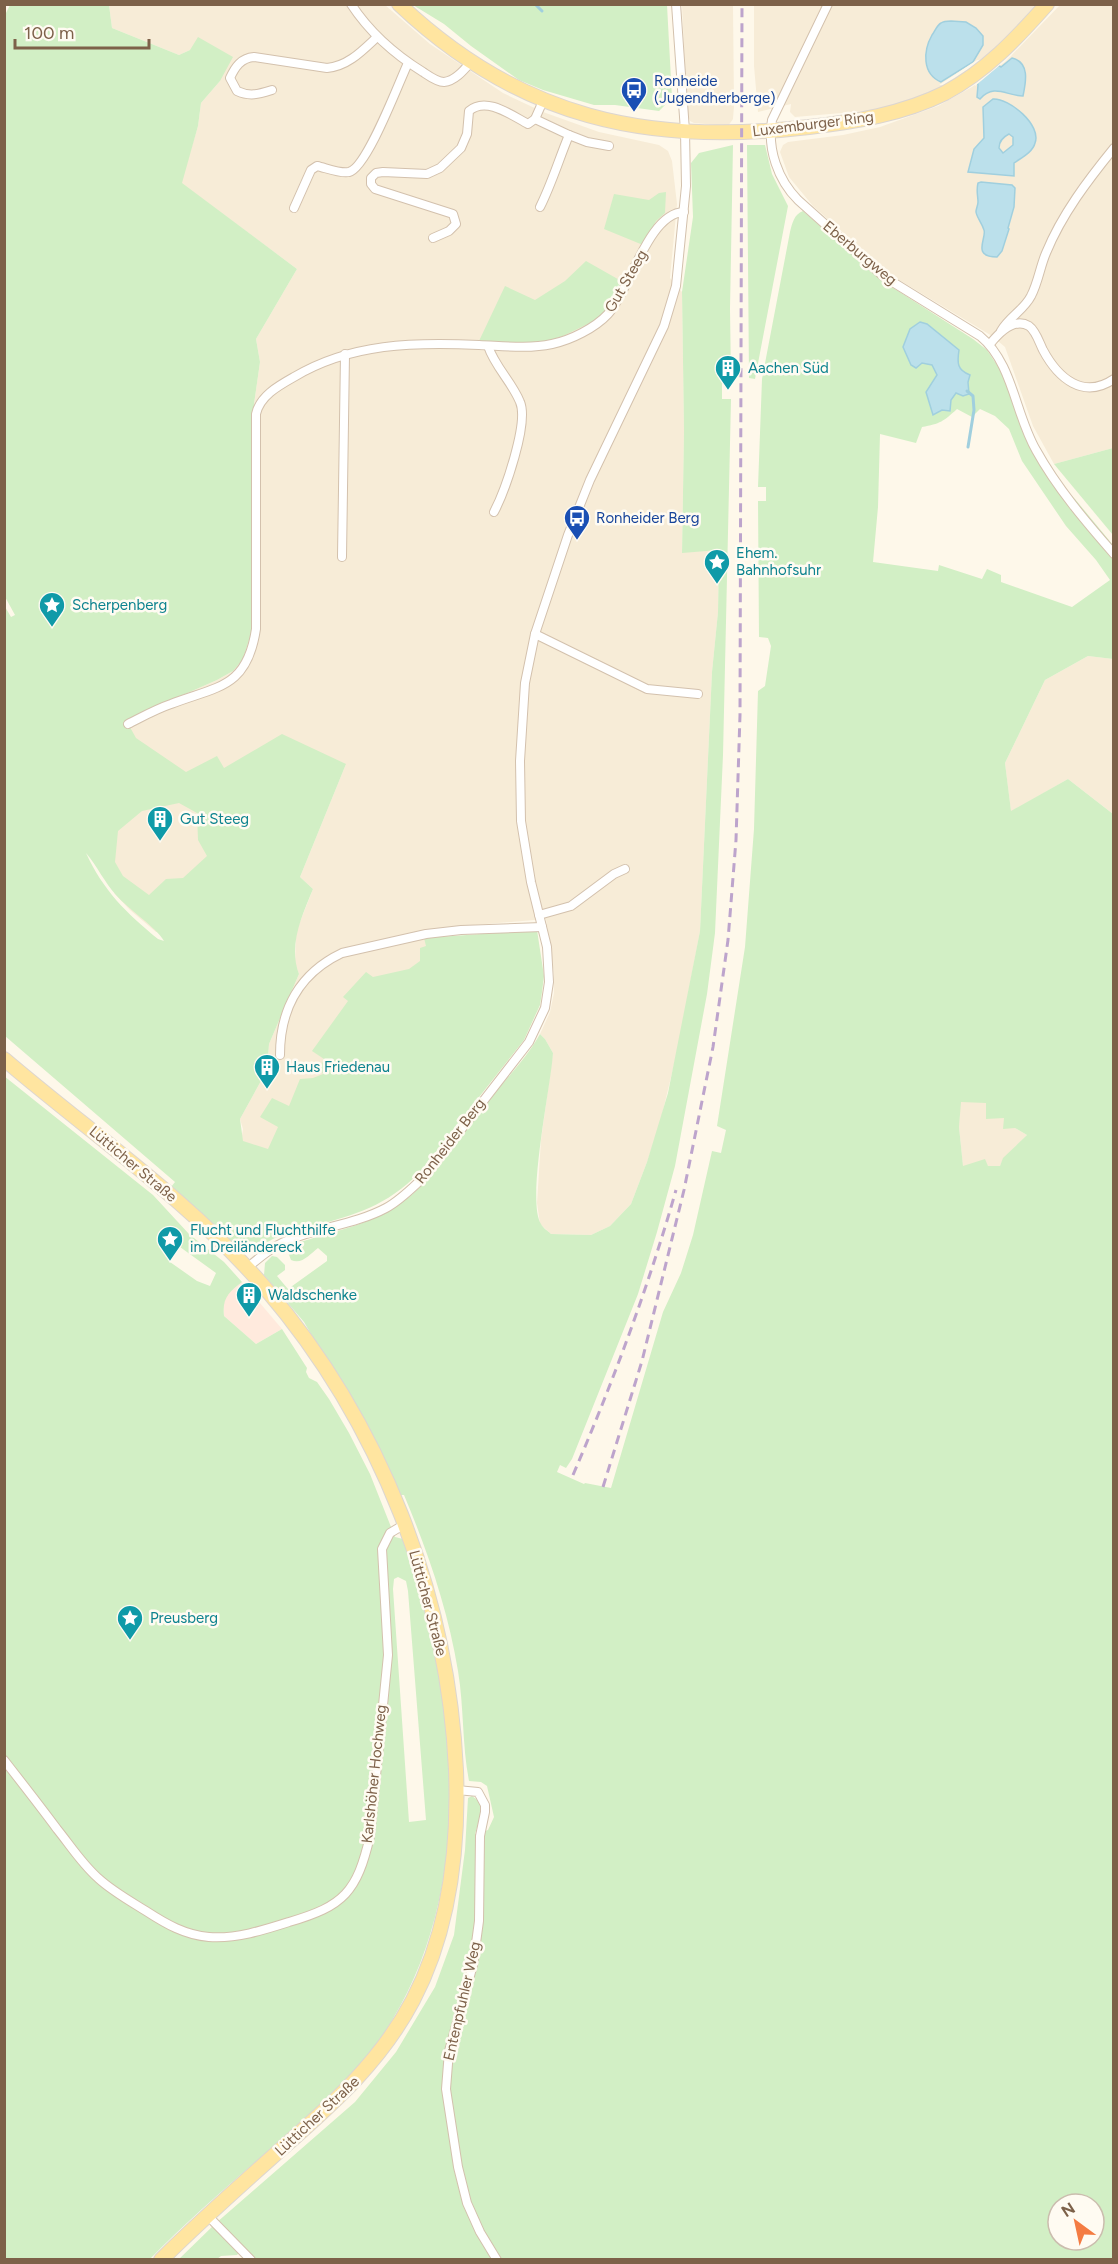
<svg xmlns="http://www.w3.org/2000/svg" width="1118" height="2264" viewBox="0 0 1118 2264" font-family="Figtree,sans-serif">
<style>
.residential{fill:#f7ecd7}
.commercial{fill:#ffeadd}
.green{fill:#d2efc5;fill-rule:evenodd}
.water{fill:#bbe0eb;stroke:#a0cfde;stroke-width:1.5;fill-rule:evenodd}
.pier{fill:#fef8ea}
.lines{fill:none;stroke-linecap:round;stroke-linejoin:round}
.stream{stroke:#a0cfde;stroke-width:3}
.minor-casing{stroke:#d3c1ad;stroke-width:10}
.primary-casing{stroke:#ddd6d0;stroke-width:16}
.minor{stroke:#fff;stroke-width:8}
.primary{stroke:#ffe5a0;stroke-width:14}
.rail{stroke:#bda4cc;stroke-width:3;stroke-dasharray:9 6;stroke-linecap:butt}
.labels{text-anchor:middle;stroke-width:5;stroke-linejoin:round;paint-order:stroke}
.transit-label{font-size:15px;fill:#164399;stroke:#fffbf2;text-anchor:start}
.street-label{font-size:15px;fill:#7d6149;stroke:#fffbf2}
.culture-label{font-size:15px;fill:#0d838f;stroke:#fffbf2;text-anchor:start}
</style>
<rect width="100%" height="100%" fill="#fef8ea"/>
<g class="residential">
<path d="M 109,5 L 385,5 L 430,44 L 503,93 L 543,112 L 599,132 L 659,145 L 668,151 L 672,161 L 677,204 L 670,278 L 682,292 L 684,431 L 682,552 L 719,550 L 718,612 L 712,672 L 700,931 L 677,1052 L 660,1123 L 647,1162 L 631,1204 L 610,1226 L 591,1235 L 551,1234 L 540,1224 L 537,1203 L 541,1140 L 553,1053 L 545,1039 L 540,1034 L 550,1012 L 554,993 L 554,974 L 546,919 L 449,927 L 449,935 L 233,1192 L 243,1129 L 240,1119 L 267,1070 L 269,1044 L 299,974 L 295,963 L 296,932 L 313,889 L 300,877 L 346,764 L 164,933 L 156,932 L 130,910 L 114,893 L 102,730 L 217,680 L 233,671 L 254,404 L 260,362 L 256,339 L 297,269 L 181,183 L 198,126 L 201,103 L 220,81 L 190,50 L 179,55 L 112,28 Z"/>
<path d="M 682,5 L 733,5 L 734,106 L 733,119 L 728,126 L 694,123 L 690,121 L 687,113 Z"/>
<path d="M 754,5 L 1035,5 L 996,52 L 963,76 L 929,94 L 877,110 L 795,117 L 790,112 L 791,104 L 758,112 L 754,66 Z"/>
<path d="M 1060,5 L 1113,5 L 1113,448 L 1054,464 L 1033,426 L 1005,347 L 992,336 L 891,275 L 813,206 L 789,177 L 780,152 L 783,145 L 788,142 L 843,135 L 880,127 L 938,106 L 972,87 L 1006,61 Z"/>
<path d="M 1088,656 L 1113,659 L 1113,814 L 1068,779 L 1011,812 L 1005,763 L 1045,680 Z"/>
<path d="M 960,1102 L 986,1102 L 1015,1128 L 1027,1135 L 1004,1158 L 1000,1166 L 988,1166 L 984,1160 L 963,1167 L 959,1127 Z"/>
</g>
<path class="commercial" d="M 242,1282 L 282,1329 L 256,1344 L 224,1316 L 223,1304 L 228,1293 Z"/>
<g class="green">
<path d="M 10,5 L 109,5 L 112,28 L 179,55 L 190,50 L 198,37 L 233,57 L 220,81 L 201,103 L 198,126 L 182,183 L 297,269 L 256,339 L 260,362 L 254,404 L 252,630 L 243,659 L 233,671 L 217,680 L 126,720 L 136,738 L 186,772 L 217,756 L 224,768 L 282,734 L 346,764 L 300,877 L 313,889 C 302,916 288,945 299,974 L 269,1044 L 267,1070 L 240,1119 L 243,1141 L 268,1149 L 278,1127 L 260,1117 L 272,1098 L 289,1106 L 300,1079 L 313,1078 L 323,1074 L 320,1068 L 324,1059 L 312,1051 L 348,1001 L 343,997 L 366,972 L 373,977 L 409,969 L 420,961 L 420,948 L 426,946 L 424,938 L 537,930 L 544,976 L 542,992 L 540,1005 L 524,1040 L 420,1172 C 385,1207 357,1214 311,1227 C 299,1231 286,1233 275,1238 C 263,1243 258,1255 243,1252 L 171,1187 L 175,1182 L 5,1036 L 4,605 L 11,617 L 15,615 L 4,595 L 5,15 ZM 179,803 L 197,813 L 198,840 L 207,856 L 183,878 L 166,879 L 149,895 L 123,876 L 115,862 L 118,831 L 142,811 ZM 86,853 C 97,866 105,883 116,895 C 129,910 156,927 164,941 L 158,939 C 126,913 103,890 86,853 Z"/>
<path d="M 413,5 L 667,5 L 672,98 L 659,111 L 615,105 L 594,105 L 543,90 L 519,80 L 471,46 L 444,24 Z"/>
<path d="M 733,145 L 730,309 L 731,380 L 722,380 L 722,399 L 731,399 L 723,755 L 715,933 L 707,994 L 675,1166 L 657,1232 L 638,1294 L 572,1459 L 566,1468 L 560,1465 L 557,1472 L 584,1484 L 585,1483 L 611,1488 L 663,1312 L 681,1273 L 693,1235 L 712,1151 L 721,1153 L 726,1130 L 717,1126 L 745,947 L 754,829 L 758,691 L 765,686 L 771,646 L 768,638 L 759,637 L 758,501 L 766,501 L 766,487 L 758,487 L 762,379 L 790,232 C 792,224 794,214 803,211 L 884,282 L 973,339 L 987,350 L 999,368 L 1024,423 L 1035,456 L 1066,499 L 1072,496 L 1075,499 L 1113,545 L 1113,659 L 1088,656 L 1045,680 L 1005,763 L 1011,811 L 1068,779 L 1113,814 L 1113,2259 L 256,2260 L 244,2247 L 237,2255 L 221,2256 L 217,2259 L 178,2260 L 216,2223 L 355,2102 L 396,2052 L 435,1987 L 454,1935 L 465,1850 L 468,1798 L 472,1796 L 479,1801 L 482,1810 L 475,1834 L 488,1830 L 494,1817 L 487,1786 L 481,1782 L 469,1781 C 462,1745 464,1707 458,1671 C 448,1610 428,1552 404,1495 L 401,1495 L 371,1437 L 304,1322 L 264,1275 L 265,1263 L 272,1256 L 277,1257 L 285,1265 L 285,1270 L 277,1276 L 288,1289 L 327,1261 L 327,1256 L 318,1248 C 310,1254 302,1265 291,1260 L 286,1247 C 320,1234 357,1229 390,1210 C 433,1186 456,1140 487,1102 C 505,1080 526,1059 540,1034 L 545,1039 L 553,1053 C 551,1086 526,1201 541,1224 C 543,1228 548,1231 551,1234 L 591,1235 L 610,1226 L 631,1204 L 647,1162 L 668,1093 L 700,931 L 712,672 L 718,612 L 719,550 L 682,553 L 684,431 L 682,292 L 693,217 L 691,163 L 699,153 ZM 922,363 L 957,363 C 963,375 959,389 951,400 L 932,365 ZM 957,409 L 972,417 L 980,409 L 995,416 L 1009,429 L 1022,461 L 1066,526 L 1096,560 L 1110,580 L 1072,607 L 1001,582 L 1001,575 L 987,569 L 982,579 L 939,565 L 938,571 L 873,562 L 878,507 L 880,434 L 916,443 L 922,427 C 940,424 944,421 957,409 ZM 961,1102 L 986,1103 L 986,1119 L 1004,1118 L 1003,1129 L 1015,1128 L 1027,1135 L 1003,1158 L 1000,1166 L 988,1166 L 985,1159 L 963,1166 L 959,1127 ZM 1058,2204 L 1094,2204 L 1094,2240 L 1058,2240 Z"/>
<path d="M 747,145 L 765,145 L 772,174 L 788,206 L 755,379 L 749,378 Z"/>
<path d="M 666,192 L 665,213 L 656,221 L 643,245 L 604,229 L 614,194 L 649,200 L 659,193 Z"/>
<path d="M 586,261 L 623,282 L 608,308 L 602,315 L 594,321 L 563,336 L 548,341 L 518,344 L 479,341 L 505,286 L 535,300 L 565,281 Z"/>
<path d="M 1113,448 L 1114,448 L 1113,535 L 1054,464 Z"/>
<path d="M 4,1076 L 153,1195 L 189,1234 L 224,1262 L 242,1282 C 229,1292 222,1298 224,1316 L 256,1344 L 282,1329 L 307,1368 L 306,1372 L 309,1378 L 317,1382 L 329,1399 L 349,1433 L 370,1474 L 395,1537 L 403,1539 C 465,1710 482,1928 354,2072 C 330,2099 301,2122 274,2146 C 231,2183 189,2219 150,2259 L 5,2259 ZM 180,1247 L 216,1273 L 210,1286 L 197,1281 L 170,1262 ZM 398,1577 L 406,1581 L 408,1591 L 426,1820 L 409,1822 L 393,1589 L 394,1579 Z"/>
</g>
<g class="water">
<path d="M 951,21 L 966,22 L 976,28 L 983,36 L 983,45 L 973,62 L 941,82 C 922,74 923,51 932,35 C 935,31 937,25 941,23 C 944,21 947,21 951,21 Z"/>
<path d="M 1012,58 C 1030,62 1026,82 1023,96 C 1007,96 994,83 980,99 L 977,97 L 978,85 L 973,67 L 993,62 L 1001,67 Z"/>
<path d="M 993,99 C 1009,98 1042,125 1035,143 C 1033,152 1021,158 1014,163 L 1014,176 L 968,172 L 974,149 L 984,138 L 983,107 ZM 1009,134 L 1013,137 L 1013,145 L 1003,153 L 999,148 C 999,141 1003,137 1009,134 Z"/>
<path d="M 981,182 L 1012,185 L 1015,188 L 1014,207 L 1008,228 L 1009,229 L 1002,251 L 997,257 C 971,257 987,238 984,230 C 982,223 977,218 976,212 C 976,208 978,206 978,202 C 978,196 976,191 978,183 Z"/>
<path d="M 920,322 L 927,324 L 959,350 C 957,363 957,370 970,375 L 968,382 L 969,394 L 963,396 L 956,393 L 951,400 L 950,411 L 942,410 L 933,415 L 926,392 L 937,375 L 932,365 L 922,363 L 916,368 L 911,365 L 903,347 L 910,329 Z"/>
</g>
<path class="pier" d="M 1010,55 L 1012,55 L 975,86 L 970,68 L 943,85 L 939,85 L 977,60 L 994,59 L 1001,63 Z"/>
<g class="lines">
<g class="stream">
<path d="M 535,4 L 542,11"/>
<path d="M 967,391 L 973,396 L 974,410 L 968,447"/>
</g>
<g class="minor-casing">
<g id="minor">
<path d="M 351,4 C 370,33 394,54 423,72 C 429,76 437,82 444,82 C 455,81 464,70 470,63"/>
<path d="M 828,4 L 772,120 C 767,149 778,180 798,200 L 883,276 L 980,336 C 1013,363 1015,414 1036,450 C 1057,488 1086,522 1114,554"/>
<path d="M 272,90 C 259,94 250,97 237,91 L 230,78 C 235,67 241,58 254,57 L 327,68 C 348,66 362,51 377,37"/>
<path d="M 535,119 L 543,101"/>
<path d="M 569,135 L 587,142 L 609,146"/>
<path d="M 294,208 L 311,170 L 317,166 C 326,168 341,174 349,172 C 367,168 399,82 408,63"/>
<path d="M 433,238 L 449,231 L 456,224 L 453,214 L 375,189 L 371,184 L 371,178 L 376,173 L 383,172 L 427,174 L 440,168 L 461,148 L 467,134 L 469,111 C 486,96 511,115 528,124 L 535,119 L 569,135 C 559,159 552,183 540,207"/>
<path d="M 1001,331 C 1009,317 1024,310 1031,296 C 1038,283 1040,267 1046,253 C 1062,214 1088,180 1114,148"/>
<path d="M 990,344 C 998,334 1014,317 1029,326 C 1036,331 1039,342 1043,350 C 1058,378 1083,400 1114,379"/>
<path d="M 488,346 C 495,367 512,382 520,402 C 529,423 505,491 494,512"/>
<path d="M 342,557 L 345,354"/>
<path d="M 535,634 L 647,689 L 698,694"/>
<path d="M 128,724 C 142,717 156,709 171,704 C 218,686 247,688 256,629 L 256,414 C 260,396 278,386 294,377 C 351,343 414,342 479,345 C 504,346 528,349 552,344 C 571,340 595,328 608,314 C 630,290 648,213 684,212"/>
<path d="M 539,915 L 571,906 L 614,874 L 625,869"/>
<path d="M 280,1055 C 280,1009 300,973 342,953 L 426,934 L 461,930 L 542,927"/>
<path d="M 247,1268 C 260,1257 273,1246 289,1240 C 321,1227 356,1224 386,1208 C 401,1200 413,1187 425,1176 L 529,1042 L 545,1008 L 549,982 L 547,947 L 531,882 L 521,821 L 520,761 L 525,683 L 535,634 L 568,535 L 590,480 L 664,326 L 676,286 L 686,186 L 685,131 L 676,4"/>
<path d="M 4,1760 C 22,1783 40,1806 57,1829 C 70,1845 82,1864 98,1878 C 112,1891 130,1901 146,1911 C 166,1924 185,1935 209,1937 C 236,1939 264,1930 289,1922 C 344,1906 357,1892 370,1836 L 388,1655 L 382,1549 L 390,1533 L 405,1524"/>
<path d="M 457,1790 L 478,1792 L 485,1805 L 485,1812 L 480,1836 L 479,1921 L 473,1965 L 449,2051 L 446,2089 L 458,2167 L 467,2203 L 480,2232 L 497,2260"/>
<path d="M 207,2215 L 251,2260"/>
</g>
</g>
<g class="primary-casing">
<g id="primary">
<path d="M 399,4 C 519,118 648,146 809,127 C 854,122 903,114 945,93 C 986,71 1016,39 1047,4"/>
<path d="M 4,1059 C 93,1135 189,1200 266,1289 C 380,1422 448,1595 456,1770 C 459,1849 450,1929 413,2000 C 378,2067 325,2110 270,2159 C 233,2192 196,2225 161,2260"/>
</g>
</g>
<use href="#minor" class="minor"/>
<use href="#primary" class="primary"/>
<g class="rail">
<path d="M 573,1475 C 613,1382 648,1288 676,1190"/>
<path d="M 603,1487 L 642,1361 L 684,1190 L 713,1047 L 728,940 L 736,840 L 740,715 L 742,4"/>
</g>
</g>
<defs>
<g id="bus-pin" transform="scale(1.35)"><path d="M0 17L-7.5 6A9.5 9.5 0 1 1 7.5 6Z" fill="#1a4fb4" stroke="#fffbf2"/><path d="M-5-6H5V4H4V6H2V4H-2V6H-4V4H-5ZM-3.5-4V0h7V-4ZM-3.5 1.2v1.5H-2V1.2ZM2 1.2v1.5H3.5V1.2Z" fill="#fff"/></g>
<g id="building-pin" transform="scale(1.35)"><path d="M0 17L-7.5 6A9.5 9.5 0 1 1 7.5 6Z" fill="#0f9aa8" stroke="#fffbf2"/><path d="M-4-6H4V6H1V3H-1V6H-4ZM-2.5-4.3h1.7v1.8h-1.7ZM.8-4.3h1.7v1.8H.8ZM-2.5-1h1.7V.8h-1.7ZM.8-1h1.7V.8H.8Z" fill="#fff"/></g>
<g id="sight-pin" transform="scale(1.35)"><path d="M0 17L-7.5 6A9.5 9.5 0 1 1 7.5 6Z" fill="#0f9aa8" stroke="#fffbf2"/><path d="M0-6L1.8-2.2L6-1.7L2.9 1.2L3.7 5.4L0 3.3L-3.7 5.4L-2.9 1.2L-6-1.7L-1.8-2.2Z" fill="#fff"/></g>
</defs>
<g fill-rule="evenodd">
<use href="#bus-pin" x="634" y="90"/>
<use href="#building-pin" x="728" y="368"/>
<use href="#bus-pin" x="577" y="518"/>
<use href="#sight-pin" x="717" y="562"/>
<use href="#sight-pin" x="52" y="605"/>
<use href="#building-pin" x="160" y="819"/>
<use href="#building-pin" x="267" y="1067"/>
<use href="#sight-pin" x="170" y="1239"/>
<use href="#building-pin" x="249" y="1295"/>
<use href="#sight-pin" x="130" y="1618"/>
</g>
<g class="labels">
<g class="transit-label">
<text x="654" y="86">Ronheide<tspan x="654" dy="17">(Jugendherberge)</tspan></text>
<text x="596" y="523">Ronheider Berg</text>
</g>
<g class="street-label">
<text transform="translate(813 124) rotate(-7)" y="5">Luxemburger Ring</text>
<text transform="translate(860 253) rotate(40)" y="5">Eberburgweg</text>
<text transform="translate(626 281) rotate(-60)" y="5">Gut Steeg</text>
<text transform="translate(450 1141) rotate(-52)" y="5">Ronheider Berg</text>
<text transform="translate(133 1164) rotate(40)" y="5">Lütticher Straße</text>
<text transform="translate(428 1603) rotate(75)" y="5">Lütticher Straße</text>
<text transform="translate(374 1774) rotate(-84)" y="5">Karlshöher Hochweg</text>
<text transform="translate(462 2001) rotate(-77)" y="5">Entenpfuhler Weg</text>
<text transform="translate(317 2116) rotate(-43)" y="5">Lütticher Straße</text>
</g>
<g class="culture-label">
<text x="748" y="373">Aachen Süd</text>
<text x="736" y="558">Ehem.<tspan x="736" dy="17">Bahnhofsuhr</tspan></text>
<text x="72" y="610">Scherpenberg</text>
<text x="180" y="824">Gut Steeg</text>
<text x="286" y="1072">Haus Friedenau</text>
<text x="190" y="1235">Flucht und Fluchthilfe<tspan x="190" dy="17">im Dreiländereck</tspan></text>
<text x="268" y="1300">Waldschenke</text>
<text x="150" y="1623">Preusberg</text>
</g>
</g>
<rect width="1118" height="2264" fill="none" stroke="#7d6149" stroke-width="12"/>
<g transform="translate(1076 2222) rotate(327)"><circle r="28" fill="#fffbf2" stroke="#cbbdae" stroke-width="1.5"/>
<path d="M0-4.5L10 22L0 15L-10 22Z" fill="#f47c43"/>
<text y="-9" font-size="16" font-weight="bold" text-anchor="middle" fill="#7d6149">N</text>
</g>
<path d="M15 39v9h134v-9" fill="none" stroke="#7d6149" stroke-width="3"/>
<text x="24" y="39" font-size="18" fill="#7d6149" stroke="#fffbf2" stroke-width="4.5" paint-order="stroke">100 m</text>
</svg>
